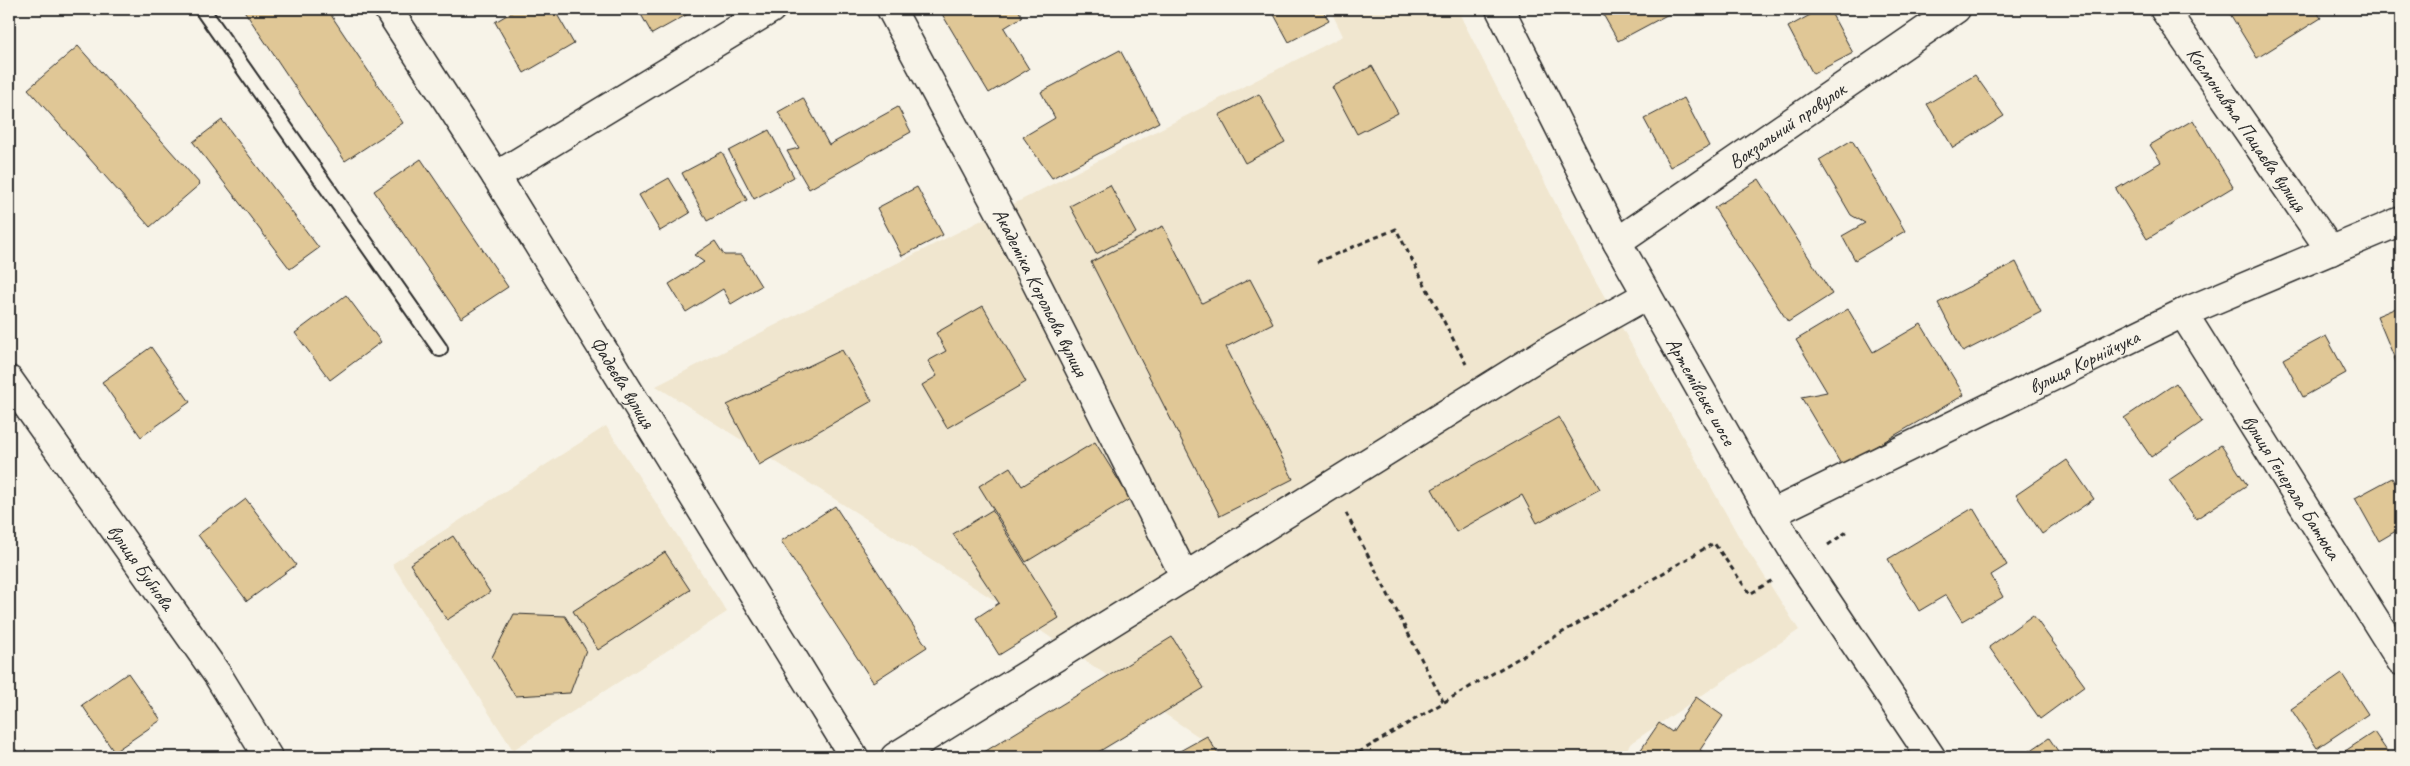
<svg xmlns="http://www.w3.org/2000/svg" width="2410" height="766" viewBox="0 0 2410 766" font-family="Caveat,sans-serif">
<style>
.built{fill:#f0e6cf}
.building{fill:#e0c796;stroke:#2b2b2b}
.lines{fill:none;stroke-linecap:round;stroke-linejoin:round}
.lane-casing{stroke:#2b2b2b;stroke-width:18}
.street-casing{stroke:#2b2b2b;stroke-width:31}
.secondary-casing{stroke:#2b2b2b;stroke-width:31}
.path{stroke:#2b2b2b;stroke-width:3;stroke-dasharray:5 4;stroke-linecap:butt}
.lane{stroke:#f7f3e8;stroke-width:14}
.street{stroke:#f7f3e8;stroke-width:28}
.secondary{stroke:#f7f3e8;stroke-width:28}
.rail{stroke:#2b2b2b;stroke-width:4}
.labels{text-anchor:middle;stroke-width:4;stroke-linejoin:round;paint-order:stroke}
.street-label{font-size:20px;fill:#2b2b2b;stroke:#f7f3e8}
</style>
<rect width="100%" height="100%" fill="#f7f3e8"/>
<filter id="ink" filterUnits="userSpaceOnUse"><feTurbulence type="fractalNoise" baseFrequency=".02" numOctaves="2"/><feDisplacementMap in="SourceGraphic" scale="10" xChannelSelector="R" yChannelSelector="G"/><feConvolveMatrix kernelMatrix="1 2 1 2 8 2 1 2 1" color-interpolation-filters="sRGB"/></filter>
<g filter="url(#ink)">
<g class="built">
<path d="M 1330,9 L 1457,9 L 1584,260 L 1738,535 L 1799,630 L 1631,743 L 1622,757 L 1229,757 L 999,603 L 656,386 L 1343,36 Z"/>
<path d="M 606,426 L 727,612 L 513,750 L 392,564 Z"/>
</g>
<g class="building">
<path d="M 243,9 L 327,9 L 403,123 L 345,161 Z"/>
<path d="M 517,9 L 554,9 L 574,44 L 524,73 L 495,22 Z"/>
<path d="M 638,9 L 697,9 L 652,34 Z"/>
<path d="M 939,9 L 1018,9 L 1022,17 L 1004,28 L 1029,69 L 989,93 Z"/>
<path d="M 1271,9 L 1322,9 L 1329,21 L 1289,42 Z"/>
<path d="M 1600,9 L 1678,9 L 1618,41 Z"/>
<path d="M 1821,9 L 1829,9 L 1853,53 L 1813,74 L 1788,27 Z"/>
<path d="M 2227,9 L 2315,9 L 2321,18 L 2257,58 Z"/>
<path d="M 78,46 L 200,184 L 150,227 L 28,89 Z"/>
<path d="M 1120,50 L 1159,122 L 1052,178 L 1023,137 L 1055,118 L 1041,92 Z"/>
<path d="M 1372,66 L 1398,113 L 1357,134 L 1332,87 Z"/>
<path d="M 1975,75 L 2004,116 L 1953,148 L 1927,104 Z"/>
<path d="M 1259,94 L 1285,142 L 1245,163 L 1219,115 Z"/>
<path d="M 803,98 L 829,145 L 898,107 L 911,132 L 809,189 L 787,151 L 799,148 L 778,112 Z"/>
<path d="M 1684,98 L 1709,146 L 1670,167 L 1644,119 Z"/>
<path d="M 222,120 L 319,248 L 290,269 L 193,142 Z"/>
<path d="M 2193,120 L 2233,187 L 2147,239 L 2116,189 L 2161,162 L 2150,145 Z"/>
<path d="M 769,130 L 794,177 L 754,199 L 729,151 Z"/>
<path d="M 1852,140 L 1905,231 L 1855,260 L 1842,236 L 1865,223 L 1851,215 L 1819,160 Z"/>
<path d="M 722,152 L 747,200 L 707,221 L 682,173 Z"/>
<path d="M 421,159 L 508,287 L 461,318 L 374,191 Z"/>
<path d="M 669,178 L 690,213 L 660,231 L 639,195 Z"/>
<path d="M 1759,179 L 1832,294 L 1788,322 L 1714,208 Z"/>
<path d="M 1110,185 L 1136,233 L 1096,254 L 1070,206 Z"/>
<path d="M 917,187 L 943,235 L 902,256 L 877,208 Z"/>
<path d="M 1163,226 L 1202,303 L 1250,279 L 1273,323 L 1226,347 L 1293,479 L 1220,516 L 1091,262 Z"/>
<path d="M 715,241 L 724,255 L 742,255 L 761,286 L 731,304 L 723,289 L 686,312 L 669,284 L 704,262 L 694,255 Z"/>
<path d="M 2016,262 L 2041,312 L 1963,352 L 1938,303 Z"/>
<path d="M 346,295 L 381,342 L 330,380 L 295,333 Z"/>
<path d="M 983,306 L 1026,382 L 947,428 L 922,385 L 937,376 L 928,361 L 946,351 L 936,333 Z"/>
<path d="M 2401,306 L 2401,368 L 2399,369 L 2377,316 Z"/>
<path d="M 1848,309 L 1873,352 L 1921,324 L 1964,395 L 1842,466 L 1801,397 L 1827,392 L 1796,340 Z"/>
<path d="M 2326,336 L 2346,373 L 2303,397 L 2283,359 Z"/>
<path d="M 151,347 L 190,402 L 141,437 L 102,382 Z"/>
<path d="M 842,350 L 872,401 L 759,465 L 727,405 Z"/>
<path d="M 2176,383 L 2202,422 L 2151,457 L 2124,418 Z"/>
<path d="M 1559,417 L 1600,489 L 1537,523 L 1522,495 L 1456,532 L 1432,489 Z"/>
<path d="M 1095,442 L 1130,499 L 1026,562 L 979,486 L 1010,467 L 1022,486 Z"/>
<path d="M 2221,445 L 2247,485 L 2196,519 L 2169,480 Z"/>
<path d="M 2067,460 L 2094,499 L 2042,534 L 2016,495 Z"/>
<path d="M 2392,478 L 2401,494 L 2401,528 L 2379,541 L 2355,498 Z"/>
<path d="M 246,499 L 296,565 L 247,601 L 198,535 Z"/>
<path d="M 835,506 L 927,647 L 873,682 L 781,541 Z"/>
<path d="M 1973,508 L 2007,565 L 1991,575 L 2003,597 L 1962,621 L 1946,595 L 1919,611 L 1888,559 Z"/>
<path d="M 992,510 L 1059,618 L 999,655 L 976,618 L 999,603 L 953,534 Z"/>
<path d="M 453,536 L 490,592 L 447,620 L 410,564 Z"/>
<path d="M 665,552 L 690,590 L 598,650 L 573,611 Z"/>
<path d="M 514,614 L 565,616 L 586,650 L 570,693 L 515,696 L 492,657 Z"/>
<path d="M 2033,615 L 2085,686 L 2040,719 L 1989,647 Z"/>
<path d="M 1172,637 L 1204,688 L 1090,757 L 976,757 Z"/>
<path d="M 128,673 L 161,720 L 114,752 L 82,705 Z"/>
<path d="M 2342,674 L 2368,714 L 2317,748 L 2291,709 Z"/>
<path d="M 1696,697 L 1723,716 L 1700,750 L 1711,757 L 1636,757 L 1659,723 L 1672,732 Z"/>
<path d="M 2374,732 L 2391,757 L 2336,757 Z"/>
<path d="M 1207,736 L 1220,757 L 1169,757 Z"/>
<path d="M 2049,738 L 2062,757 L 2021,757 Z"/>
<path d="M 452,750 L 457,757 L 441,757 Z"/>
</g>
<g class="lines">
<g class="lane-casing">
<path id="lane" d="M 202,9 L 440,349"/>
</g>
<g class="street-casing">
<g id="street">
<path id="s1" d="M 388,9 L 496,176 L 854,757"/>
<path id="s2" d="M 891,9 L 1007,225 L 1185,577"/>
<path id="s3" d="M 2164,9 L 2331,251"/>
<path d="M 496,176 L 771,9"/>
<path id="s4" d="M 1617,242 L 1956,9"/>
<path id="s5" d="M 2183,313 L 2401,661"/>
<path id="s6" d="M 9,380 L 217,674 L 268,757"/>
<path id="s7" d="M 1771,514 L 2183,313 L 2401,221"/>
<path d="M 895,757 L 1547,351 L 1647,295"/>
</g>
</g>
<g class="secondary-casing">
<g id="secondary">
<path id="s8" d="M 1500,9 L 1617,242 L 1771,514 L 1801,563 L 1931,757"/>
</g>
</g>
<g class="path">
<path d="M 1317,262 L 1396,229 L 1466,364"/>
<path d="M 1346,513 L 1444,703"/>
<path d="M 1828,545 L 1848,531"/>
<path d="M 1351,757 L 1714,543 L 1750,594 L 1774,579"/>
</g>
<use href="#lane" class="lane"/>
<use href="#street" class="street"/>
<use href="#secondary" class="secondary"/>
<path class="rail" d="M 9,744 L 20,757"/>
</g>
</g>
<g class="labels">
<g class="street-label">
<text dy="7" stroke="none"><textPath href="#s4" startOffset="206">Вокзальний провулок</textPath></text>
<text dy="7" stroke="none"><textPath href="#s3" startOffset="146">Космонавта Пацаєва вулиця</textPath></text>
<text dy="7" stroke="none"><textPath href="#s2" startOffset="320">Академіка Корольова вулиця</textPath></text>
<text dy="7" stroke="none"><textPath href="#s7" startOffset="348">вулиця Корнійчука</textPath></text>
<text dy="7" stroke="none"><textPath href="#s1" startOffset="441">Фадєєва вулиця</textPath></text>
<text dy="7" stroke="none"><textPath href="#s8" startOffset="432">Артемівське шосе</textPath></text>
<text dy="7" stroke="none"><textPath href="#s5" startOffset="205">вулиця Генерала Батюка</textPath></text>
<text dy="7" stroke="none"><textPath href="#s6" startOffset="229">вулиця Бубнова</textPath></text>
</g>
</g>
<rect width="2410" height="766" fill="none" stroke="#f7f3e8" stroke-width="30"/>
<rect x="15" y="15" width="2380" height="736" fill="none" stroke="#2b2b2b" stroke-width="2" filter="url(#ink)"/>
</svg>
